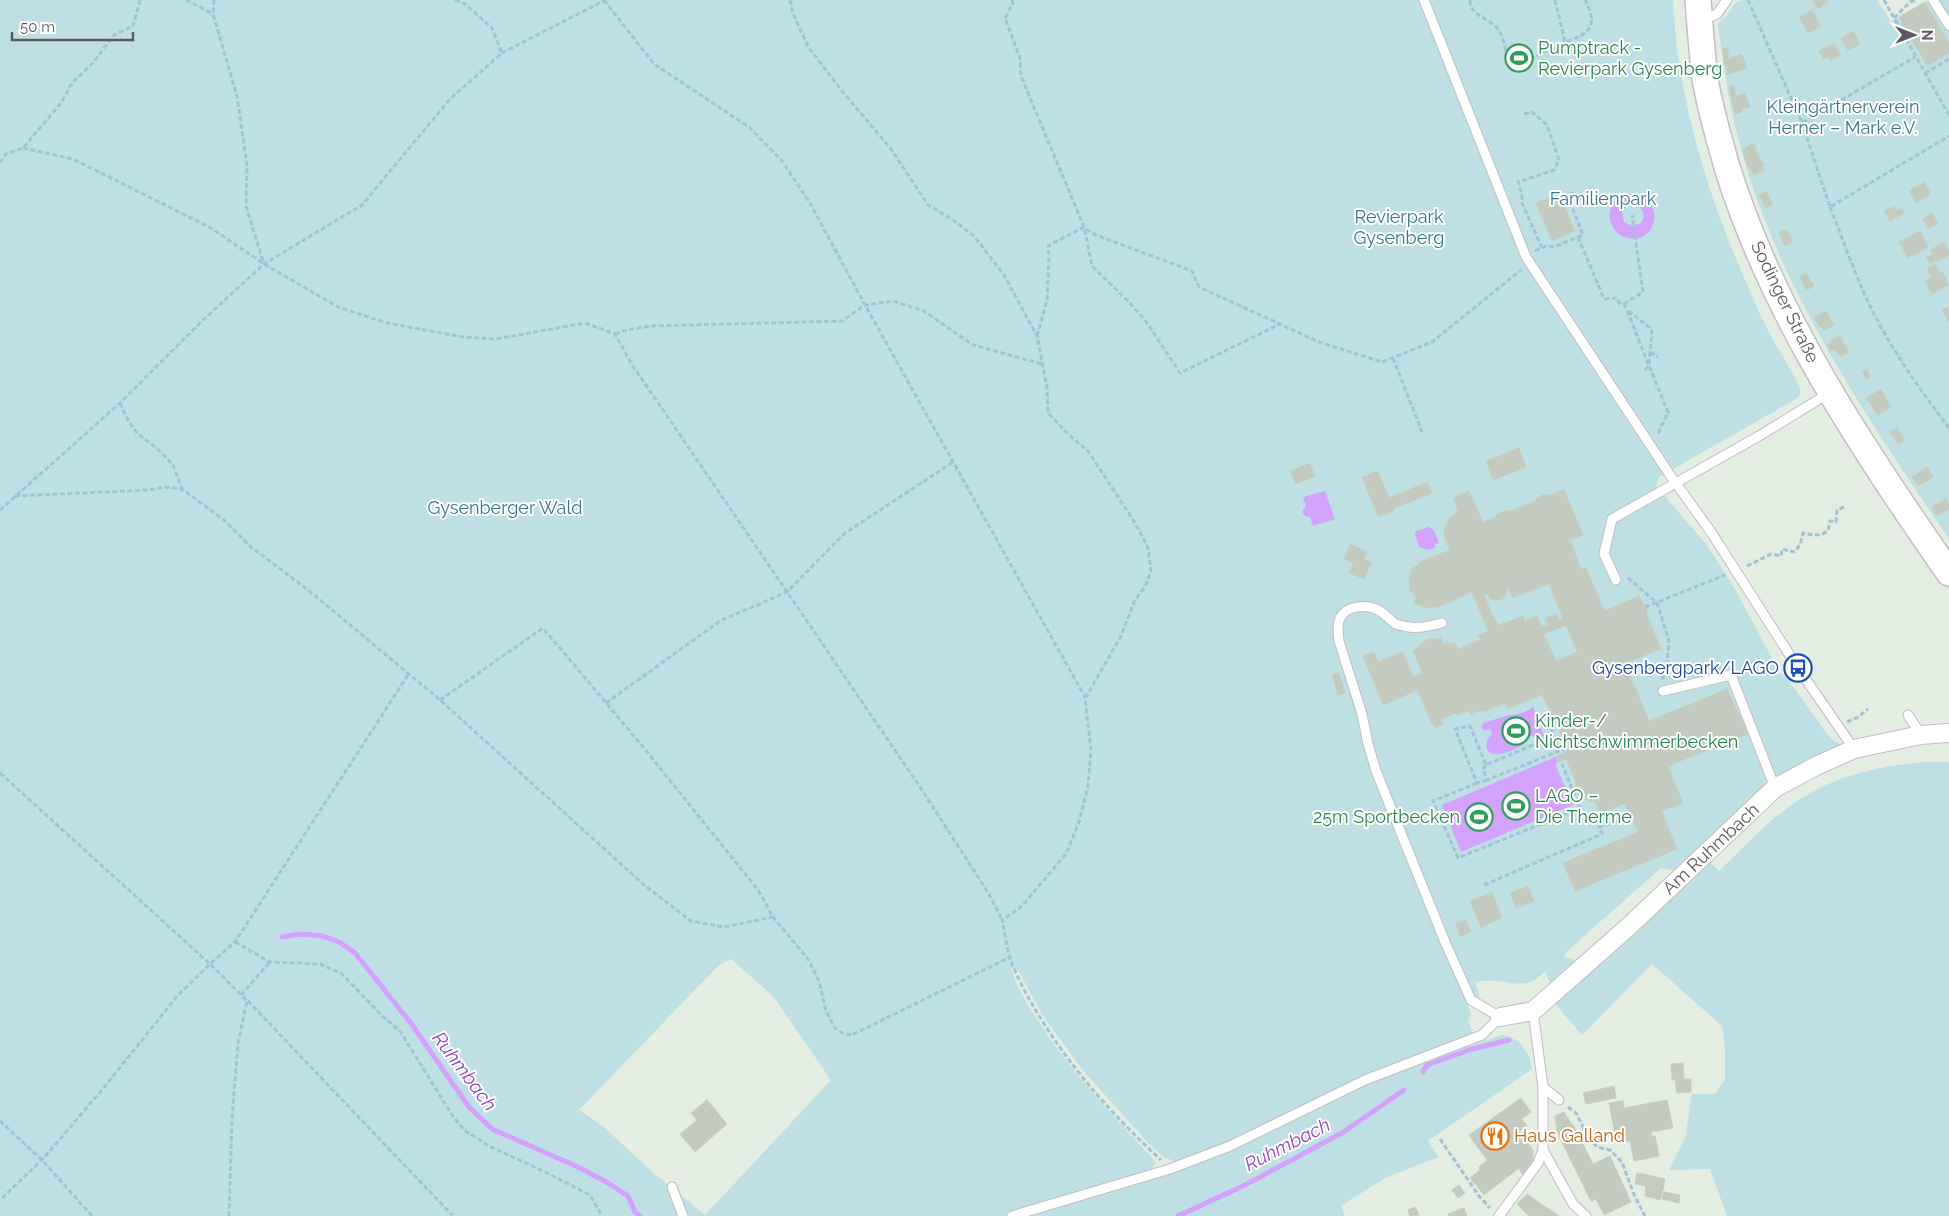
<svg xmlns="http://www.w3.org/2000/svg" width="1949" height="1216" viewBox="0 0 1949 1216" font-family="Raleway,sans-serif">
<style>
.green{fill:#bee0e4;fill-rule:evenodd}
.water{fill:#d3a2fc;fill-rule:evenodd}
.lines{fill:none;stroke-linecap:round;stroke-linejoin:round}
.stream{stroke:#d3a2fc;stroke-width:5}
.building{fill:#c3cac0;stroke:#c4d1c0;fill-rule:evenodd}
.service-casing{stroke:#c1bcc3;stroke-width:11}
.minor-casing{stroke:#c1bcc3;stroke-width:20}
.secondary-casing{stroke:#c5bec7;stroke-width:28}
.path{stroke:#a2c2d5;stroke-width:3;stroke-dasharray:5 2.5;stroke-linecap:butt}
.service{stroke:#fff;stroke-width:9}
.minor{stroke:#fff;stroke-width:18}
.secondary{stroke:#fff;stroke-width:25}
.labels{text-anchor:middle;stroke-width:4;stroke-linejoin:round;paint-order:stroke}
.leisure-label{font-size:18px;fill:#27864d;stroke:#fff;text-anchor:start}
.park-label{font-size:18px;fill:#377884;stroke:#fff}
.street-label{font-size:18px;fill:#5f5a62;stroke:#fff}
.transit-label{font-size:18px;fill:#164399;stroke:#fff;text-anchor:end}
.food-label{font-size:18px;fill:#c56008;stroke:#fff;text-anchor:start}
.water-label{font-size:19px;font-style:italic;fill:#9145bf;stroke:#fff}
</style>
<rect width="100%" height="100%" fill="#e3ede2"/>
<g class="green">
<path d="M 0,0 L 1673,0 C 1678,104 1710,203 1753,298 C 1761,318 1771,337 1782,355 C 1788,367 1797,379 1801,392 L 1798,398 L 1659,477 L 1656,486 L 1706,544 L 1731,582 L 1780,673 L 1786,677 L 1831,739 L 1843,746 L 1676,871 L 1661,868 L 1566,952 L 1564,957 L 1576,960 L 1550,983 L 1545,971 C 1541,975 1537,979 1533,981 C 1516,989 1494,975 1475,983 L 1480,996 L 1467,1001 L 1471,1014 L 1468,1021 L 1474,1036 L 1246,1135 L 1181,1161 L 1175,1161 L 1165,1158 L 1149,1144 L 1081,1068 L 1043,1016 L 1019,972 L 1011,968 C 1016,987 1028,1005 1039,1022 C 1071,1072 1114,1116 1154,1160 L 1155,1165 L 1152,1170 L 1044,1201 L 1004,1216 L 0,1216 ZM 731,959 L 773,996 L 831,1080 L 705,1215 L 650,1170 L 604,1127 L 579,1110 L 719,965 Z"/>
<path d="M 1743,0 L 1877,0 L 1891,22 L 1929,0 L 1949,0 L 1949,539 C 1872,425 1792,309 1749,176 C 1733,127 1724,76 1718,24 L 1729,13 L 1734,4 Z"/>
<path d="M 1926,762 L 1949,762 L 1949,1216 L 1727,1216 L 1710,1169 L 1669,1170 L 1685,1138 L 1692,1094 L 1715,1094 L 1725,1079 L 1725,1046 L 1722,1026 L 1652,964 L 1582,1035 L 1556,1005 L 1556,1002 L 1707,860 L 1719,871 C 1744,847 1769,819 1799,800 C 1837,775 1882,765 1926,762 Z"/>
<path d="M 1502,1035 C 1520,1038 1529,1051 1532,1069 L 1428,1141 L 1439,1157 L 1385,1178 L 1341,1206 L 1345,1216 L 1025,1216 L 1065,1202 L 1188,1168 L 1252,1139 L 1347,1092 L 1416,1064 Z"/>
</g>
<g class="water">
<path d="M 1629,194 C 1667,194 1659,245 1628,238 C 1622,237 1616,233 1613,227 C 1604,212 1614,198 1629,194 ZM 1635,204 C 1643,208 1646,215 1641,223 L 1633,226 L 1624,222 L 1622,212 L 1625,207 Z"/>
<path d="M 1325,491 L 1335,519 L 1313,526 L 1310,517 L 1305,516 L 1302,511 L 1306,506 L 1303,497 Z"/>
<path d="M 1428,527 L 1433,529 L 1439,543 L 1435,544 L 1435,548 L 1428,550 L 1419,547 L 1415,535 L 1416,531 Z"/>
<path d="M 1533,707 L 1544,736 L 1539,738 L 1532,736 L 1525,737 L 1523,742 L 1523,745 C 1516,748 1508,753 1500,754 C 1485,756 1482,743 1492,734 L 1490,729 L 1484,731 L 1482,728 L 1483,723 C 1491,721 1498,718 1506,716 C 1519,713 1521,715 1533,707 Z"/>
<path d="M 1560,755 L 1563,760 L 1555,764 L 1573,805 L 1461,852 L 1442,805 Z"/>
</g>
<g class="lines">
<g class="stream">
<path d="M 282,937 L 301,934 L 323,936 L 339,942 L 355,953 L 410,1022 L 469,1107 L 492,1129 L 578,1167 L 608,1183 L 628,1196 L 635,1212 L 640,1216"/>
<path d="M 1423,1072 L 1427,1065 L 1469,1050 L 1509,1040"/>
<path d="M 1178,1216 L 1243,1186 L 1342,1133 L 1404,1090"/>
</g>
</g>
<g class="building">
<path d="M 1812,0 L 1827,0 L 1828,3 L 1818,9 Z"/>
<path d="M 1925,2 L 1949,43 L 1949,53 L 1927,66 L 1899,17 Z"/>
<path d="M 1812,10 L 1821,26 L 1808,33 L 1799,17 Z"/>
<path d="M 1853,31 L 1860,44 L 1848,51 L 1841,38 Z"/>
<path d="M 1834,43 L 1840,55 L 1830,61 L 1828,57 L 1823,59 L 1819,51 Z"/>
<path d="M 1728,47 L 1729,51 L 1727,52 L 1729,59 L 1742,54 L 1747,68 L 1727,75 L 1722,49 Z"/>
<path d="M 1734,85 L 1736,96 L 1745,93 L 1750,107 L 1741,109 L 1742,112 L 1735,114 L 1729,88 Z"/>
<path d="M 1753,143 L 1757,149 L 1755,150 L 1765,166 L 1762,167 L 1764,170 L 1754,175 L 1746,163 L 1743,150 Z"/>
<path d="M 1924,182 L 1931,194 L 1916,203 L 1909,191 Z"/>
<path d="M 1766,191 L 1773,204 L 1766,208 L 1759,195 Z"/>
<path d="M 1559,194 L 1575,231 L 1552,241 L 1536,203 Z"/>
<path d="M 1894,206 L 1897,211 L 1902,208 L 1904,213 L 1890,221 L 1884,211 Z"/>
<path d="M 1932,213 L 1938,223 L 1928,229 L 1923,219 Z"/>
<path d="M 1786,229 L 1793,242 L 1785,246 L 1779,232 Z"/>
<path d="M 1920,231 L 1928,247 L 1908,258 L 1899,242 Z"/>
<path d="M 1944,242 L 1949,251 L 1949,255 L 1937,262 L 1930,250 Z"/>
<path d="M 1932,254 L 1936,260 L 1930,263 L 1926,257 Z"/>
<path d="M 1936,264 L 1940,272 L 1942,271 L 1949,285 L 1932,294 L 1925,281 L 1932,277 L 1927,269 Z"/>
<path d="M 1806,273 L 1814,286 L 1807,290 L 1799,277 Z"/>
<path d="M 1949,306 L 1949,323 L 1942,310 Z"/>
<path d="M 1826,311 L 1834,325 L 1824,331 L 1822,326 L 1820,327 L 1815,318 Z"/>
<path d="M 1840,336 L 1849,352 L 1840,357 L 1835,349 L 1830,351 L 1827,345 L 1832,343 L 1831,341 Z"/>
<path d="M 1867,369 L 1870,376 L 1866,379 L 1862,372 Z"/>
<path d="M 1881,389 L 1891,407 L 1878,415 L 1866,398 Z"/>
<path d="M 1897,428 L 1905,440 L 1898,444 L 1890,432 Z"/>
<path d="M 1519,448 L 1526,467 L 1493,480 L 1486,461 Z"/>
<path d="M 1310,463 L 1315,477 L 1295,484 L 1290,471 Z"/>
<path d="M 1927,467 L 1933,477 L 1918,486 L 1912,477 Z"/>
<path d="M 1378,471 L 1389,498 L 1427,482 L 1432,493 L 1393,509 L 1394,511 L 1378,517 L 1362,477 Z"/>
<path d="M 1564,489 L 1583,535 L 1570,540 L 1581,569 L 1586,567 L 1604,611 L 1639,596 L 1648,613 L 1646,613 L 1661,649 L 1625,663 L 1649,721 L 1727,689 L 1748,734 L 1668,766 L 1683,803 L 1662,811 L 1677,849 L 1575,891 L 1563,863 L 1638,832 L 1625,803 L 1600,814 L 1594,800 L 1591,802 L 1582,798 L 1566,759 L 1558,762 L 1556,757 L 1564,753 L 1568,747 L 1542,695 L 1507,709 L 1505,703 L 1482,712 L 1481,710 L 1470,714 L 1469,711 L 1457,715 L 1456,713 L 1442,719 L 1443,725 L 1435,727 L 1433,723 L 1432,724 L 1418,690 L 1383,705 L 1363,656 L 1374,652 L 1378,662 L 1403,652 L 1413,677 L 1422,673 L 1413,651 L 1427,639 L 1441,638 L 1443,644 L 1456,643 L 1458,649 L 1480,640 L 1478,635 L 1488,631 L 1472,592 L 1441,606 L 1427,608 L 1413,603 L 1416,598 L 1410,590 L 1409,579 L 1412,569 L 1424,560 L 1450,550 L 1444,535 L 1444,529 L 1449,518 L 1458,511 L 1453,498 L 1469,491 L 1483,522 L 1492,519 L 1501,512 L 1513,510 L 1533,502 L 1542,495 L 1553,494 ZM 1549,584 L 1563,619 L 1559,620 L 1557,613 L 1545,618 L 1548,625 L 1542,627 L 1537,616 L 1525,621 L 1523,616 L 1500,625 L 1495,621 L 1484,595 L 1486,594 L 1492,600 L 1501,600 L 1506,595 L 1507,585 L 1513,598 ZM 1566,625 L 1577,652 L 1556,661 L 1544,634 Z"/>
<path d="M 1946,498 L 1949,504 L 1949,509 L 1937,516 L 1932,507 Z"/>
<path d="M 1350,544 L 1367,552 L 1364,559 L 1372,562 L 1364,579 L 1349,573 L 1353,563 L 1344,559 Z"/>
<path d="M 1339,673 L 1345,693 L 1338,695 L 1332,675 Z"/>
<path d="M 1528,886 L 1534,901 L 1516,908 L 1510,893 Z"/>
<path d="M 1492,892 L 1502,918 L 1481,927 L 1470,901 Z"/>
<path d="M 1466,920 L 1471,932 L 1460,936 L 1456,924 Z"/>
<path d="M 1683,1063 L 1684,1079 L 1672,1080 L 1671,1064 Z"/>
<path d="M 1691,1079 L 1691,1092 L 1677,1093 L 1675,1080 Z"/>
<path d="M 1614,1086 L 1616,1098 L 1586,1104 L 1583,1093 Z"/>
<path d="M 1521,1098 L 1531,1112 L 1522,1119 L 1527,1126 L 1517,1133 L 1524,1142 L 1526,1141 L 1533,1150 L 1533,1164 L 1529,1169 L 1522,1174 L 1519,1168 L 1484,1195 L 1470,1178 L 1480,1170 L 1479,1167 L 1487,1160 L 1469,1135 Z"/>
<path d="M 707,1100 L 727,1124 L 695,1152 L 680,1134 L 697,1120 L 691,1113 Z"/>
<path d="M 1667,1100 L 1673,1128 L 1651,1132 L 1652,1136 L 1655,1136 L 1659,1156 L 1634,1161 L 1630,1141 L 1617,1144 L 1609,1103 L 1623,1101 L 1624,1108 Z"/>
<path d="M 1564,1112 L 1572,1125 L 1573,1124 L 1593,1164 L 1610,1156 L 1631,1202 L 1604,1215 L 1596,1199 L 1591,1201 L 1557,1132 L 1555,1116 Z"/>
<path d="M 1637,1173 L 1648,1175 L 1646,1186 L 1635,1184 Z"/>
<path d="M 1648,1175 L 1665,1179 L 1663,1190 L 1646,1186 Z"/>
<path d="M 1459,1185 L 1465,1193 L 1458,1198 L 1452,1190 Z"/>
<path d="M 1646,1186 L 1663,1190 L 1660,1200 L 1645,1196 Z"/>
<path d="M 1664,1192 L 1680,1195 L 1679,1203 L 1662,1199 Z"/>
<path d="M 1527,1194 L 1544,1206 L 1559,1216 L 1529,1216 L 1517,1204 Z"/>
<path d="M 1415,1207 L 1419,1215 L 1410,1216 L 1408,1210 Z"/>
<path d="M 1464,1208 L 1467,1216 L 1449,1216 L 1448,1214 Z"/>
</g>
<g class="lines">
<g class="service-casing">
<g id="service">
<path d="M 1424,0 L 1526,257 L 1670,475 L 1711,532 L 1798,668 L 1854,749"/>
<path d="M 1933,0 L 1949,25"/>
<path d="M 1702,20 L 1717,14 L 1727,0"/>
<path d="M 1616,580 L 1604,554 L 1612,519 L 1759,436 L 1831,392"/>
<path d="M 1663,691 L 1731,675 L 1775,788"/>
<path d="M 1908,715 L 1921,735"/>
<path d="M 1543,1087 L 1559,1100"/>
<path d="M 1543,1150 L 1573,1204 L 1586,1216"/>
<path d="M 672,1187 L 683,1216"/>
<path d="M 1012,1216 L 1170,1169 L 1230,1146 L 1365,1080 L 1482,1035 L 1500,1017 L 1471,1000 L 1445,942 L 1376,771 L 1368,744 L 1362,714 L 1339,641 C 1338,634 1337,625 1340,618 C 1347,605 1367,604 1378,610 C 1385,613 1390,621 1396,624 C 1412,630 1427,627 1442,623"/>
<path d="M 1499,1216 L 1538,1163 L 1543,1150 L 1543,1087 L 1533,1011"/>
</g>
</g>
<g class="minor-casing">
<path id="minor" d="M 1500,1017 L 1533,1011 L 1627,928 L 1775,788 L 1816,766 L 1854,749 L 1921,735 L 1949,733"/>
</g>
<g class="secondary-casing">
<path id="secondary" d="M 1698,0 C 1700,26 1702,53 1705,79 C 1710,109 1719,138 1727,167 C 1773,315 1861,446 1949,573"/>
</g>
<g class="path">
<path d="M 186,0 L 213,14"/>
<path d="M 214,0 L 213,14 L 237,96 L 247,165 L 246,206 L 264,264"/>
<path d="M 455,0 L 465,4 L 492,28 L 502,53"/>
<path d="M 604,0 L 654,64 L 749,127 L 782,161 L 810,203 L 865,305 L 1085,697 L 1091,750 L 1088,786 L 1079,822 L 1066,854 L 1021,907 L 1002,920 C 1005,932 1006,946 1010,958 C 1015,973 1023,988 1031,1002 C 1065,1062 1111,1114 1161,1160"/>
<path d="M 790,0 L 793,14 L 809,48 L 842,91 L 891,149 L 928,205 L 953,220 L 974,236 L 1004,275 L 1037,336 L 1047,387 L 1048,413 L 1069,435 L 1088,451 L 1137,526 L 1148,548 L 1151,571 L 1145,587 L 1135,600 L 1120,638 L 1086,697"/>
<path d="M 1012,0 L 1013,3 L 1005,18 L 1020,58 L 1021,76 L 1084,227 L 1096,235 L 1192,271 L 1199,287 L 1319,342 L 1382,362 L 1432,342 L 1521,270"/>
<path d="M 1470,0 C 1470,16 1488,17 1497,28 C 1504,36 1505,52 1510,62 L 1524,62 L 1565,42"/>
<path d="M 1555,0 L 1565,42 C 1590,34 1599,26 1585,0"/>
<path d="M 1748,0 L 1802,123 L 1915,57"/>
<path d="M 1884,0 L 1949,115"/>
<path d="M 1894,18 L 1910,2 L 1916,0"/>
<path d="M 1925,73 L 1949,59"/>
<path d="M 1524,114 L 1532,112 L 1547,125 L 1559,160 L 1554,170 L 1518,182 L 1522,194 L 1522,203 L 1542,248"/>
<path d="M 1802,123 L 1830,207 L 1949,136"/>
<path d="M 23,148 L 73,159 L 211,228 L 264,264 L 338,307 L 387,323 L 463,337 L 496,339 L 585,323 L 615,334 L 631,363 L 918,784 L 989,894 L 1002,920"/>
<path d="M 0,163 L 6,154 L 23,148 L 61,103 L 72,83 L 93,63 L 114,35 L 133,26 L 140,0"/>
<path d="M 1830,207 C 1843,240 1855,274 1870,306 C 1891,349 1920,390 1949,428"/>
<path d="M 1578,237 L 1604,299 L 1617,298 L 1620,304 L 1624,304 L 1627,310"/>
<path d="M 1535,251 L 1546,246 L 1554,247 L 1583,235 L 1567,194 L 1571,193 L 1597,207"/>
<path d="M 1624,304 L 1643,292 L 1632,215"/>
<path d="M 615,334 L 622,331 L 651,326 L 842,321 L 865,305 L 893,301 L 924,311 L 973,345 L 1042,364"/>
<path d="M 1037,336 L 1047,301 L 1049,256 L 1048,246 L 1084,227 L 1092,266 L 1129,302 L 1145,320 L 1180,373 L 1280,324"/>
<path d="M 1650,352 L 1658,357"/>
<path d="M 1393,358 L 1422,432"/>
<path d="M 1645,370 L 1649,366 L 1627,310 L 1652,329 L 1649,366 L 1668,412 L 1658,434"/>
<path d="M 120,403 L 128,420 L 137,433 L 160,451 L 173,465 L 182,489"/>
<path d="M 15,496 L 149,490 L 166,487 L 182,489 L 224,520 L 251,547 L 307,589 L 440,700 L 643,884 L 691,921 L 724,927 L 773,917"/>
<path d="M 0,510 L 120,403 L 203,320 L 264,264 L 362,205 L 450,99 L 502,53 L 605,0"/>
<path d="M 1747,566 L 1771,554 L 1781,556 L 1782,549 L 1794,552 L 1800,545 L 1803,533 C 1813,535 1819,537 1828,531 L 1830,521 L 1836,522 L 1837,510 L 1844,507"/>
<path d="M 1628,578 L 1657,603 L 1669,641 L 1667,665 L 1662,680"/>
<path d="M 1645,607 L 1725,575"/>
<path d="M 440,700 L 543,628 L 644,748 L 758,890 L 773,917 L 808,959 L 819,981 L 826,1011 L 835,1028 L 844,1034 L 852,1035 L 1010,957"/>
<path d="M 606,703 L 720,621 L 787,592 L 845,533 L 953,462"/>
<path d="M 1847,722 L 1858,717 L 1868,709"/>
<path d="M 1486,765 L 1483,769 L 1487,780 L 1564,749 L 1560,738 L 1555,737"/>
<path d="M 0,773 L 210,964 L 178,995 L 102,1090 L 42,1160 L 0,1200"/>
<path d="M 1487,780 L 1477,783 L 1455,729 L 1470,726 L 1486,765 L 1554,736 L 1544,713"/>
<path d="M 1477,783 L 1433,801 L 1458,858 L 1580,808 L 1562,764"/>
<path d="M 1484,885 L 1602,834 L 1599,827 L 1625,819"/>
<path d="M 235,942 L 270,962 L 320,964 L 341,973 L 382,1016 L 400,1031 L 452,1115 L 464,1130 L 489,1146 L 545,1172 L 590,1195 L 602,1216"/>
<path d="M 241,995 L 270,962"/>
<path d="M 248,1001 L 453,1216"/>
<path d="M 1568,1107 L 1576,1113 L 1588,1137 L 1597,1147 L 1610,1150 L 1622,1162 L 1635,1197 L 1645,1216"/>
<path d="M 0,1121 L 42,1160 L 92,1216"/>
<path d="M 1440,1139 L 1479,1196 L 1490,1208"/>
<path d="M 229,1216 L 232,1118 L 238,1043 L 247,1001 L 210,964 L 235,942 L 408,675"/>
</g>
<use href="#service" class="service"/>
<use href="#minor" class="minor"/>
<use href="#secondary" class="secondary"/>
</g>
<defs>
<g id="stadium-ring" transform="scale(1.4375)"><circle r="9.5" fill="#fff" stroke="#2e9e5b" stroke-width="1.5"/><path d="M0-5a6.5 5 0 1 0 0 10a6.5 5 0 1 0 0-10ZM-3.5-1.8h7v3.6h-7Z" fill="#2e9e5b"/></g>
<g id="bus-ring" transform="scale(1.4375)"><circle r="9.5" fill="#fff" stroke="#1a4fb4" stroke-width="1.5"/><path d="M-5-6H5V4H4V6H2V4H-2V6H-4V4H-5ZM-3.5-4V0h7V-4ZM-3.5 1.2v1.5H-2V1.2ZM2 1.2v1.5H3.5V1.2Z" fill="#1a4fb4"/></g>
<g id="restaurant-ring" transform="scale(1.4375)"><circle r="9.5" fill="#fff" stroke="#e8710a" stroke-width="1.5"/><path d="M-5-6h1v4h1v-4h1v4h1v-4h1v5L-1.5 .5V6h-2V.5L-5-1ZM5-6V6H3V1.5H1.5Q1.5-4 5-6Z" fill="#e8710a"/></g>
</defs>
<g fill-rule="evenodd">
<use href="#stadium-ring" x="1519" y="58"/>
<use href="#bus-ring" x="1798" y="668"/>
<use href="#stadium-ring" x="1516" y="731"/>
<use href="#stadium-ring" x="1516" y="806"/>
<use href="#stadium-ring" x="1479" y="817"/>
<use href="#restaurant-ring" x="1495" y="1136"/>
</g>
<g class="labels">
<g class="leisure-label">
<text x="1538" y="54">Pumptrack -<tspan x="1538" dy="21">Revierpark Gysenberg</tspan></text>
<text x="1535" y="727">Kinder-/<tspan x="1535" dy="21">Nichtschwimmerbecken</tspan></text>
<text x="1535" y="802">LAGO –<tspan x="1535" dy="21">Die Therme</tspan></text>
<text x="1460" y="823" text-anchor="end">25m Sportbecken</text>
</g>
<g class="park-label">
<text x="1843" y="113">Kleingärtnerverein<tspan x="1843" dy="21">Herner – Mark e.V.</tspan></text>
<text x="1603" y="205">Familienpark</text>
<text x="1399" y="223">Revierpark<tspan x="1399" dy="21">Gysenberg</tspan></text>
<text x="505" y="514">Gysenberger Wald</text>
</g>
<g class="street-label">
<text transform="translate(1785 302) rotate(64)" y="6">Sodinger Straße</text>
<text transform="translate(1711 849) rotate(-43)" y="6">Am Ruhmbach</text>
</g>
<g class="transit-label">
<text x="1779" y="674">Gysenbergpark/LAGO</text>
</g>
<g class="food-label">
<text x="1514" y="1142">Haus Galland</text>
</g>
<g class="water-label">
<text transform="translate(465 1071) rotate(53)" y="7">Ruhmbach</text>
<text transform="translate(1287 1144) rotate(-27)" y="7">Ruhmbach</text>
</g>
</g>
<g transform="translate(1914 35) rotate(90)" stroke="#ffffff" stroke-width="4" paint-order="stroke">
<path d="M0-4L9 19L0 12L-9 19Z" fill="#5f5a62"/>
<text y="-8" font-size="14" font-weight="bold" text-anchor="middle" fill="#5f5a62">N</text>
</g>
<path d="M12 32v8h121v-8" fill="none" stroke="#5f5a62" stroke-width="2.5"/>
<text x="20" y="32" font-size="15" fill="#5f5a62" stroke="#ffffff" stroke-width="4" paint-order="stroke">50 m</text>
</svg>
